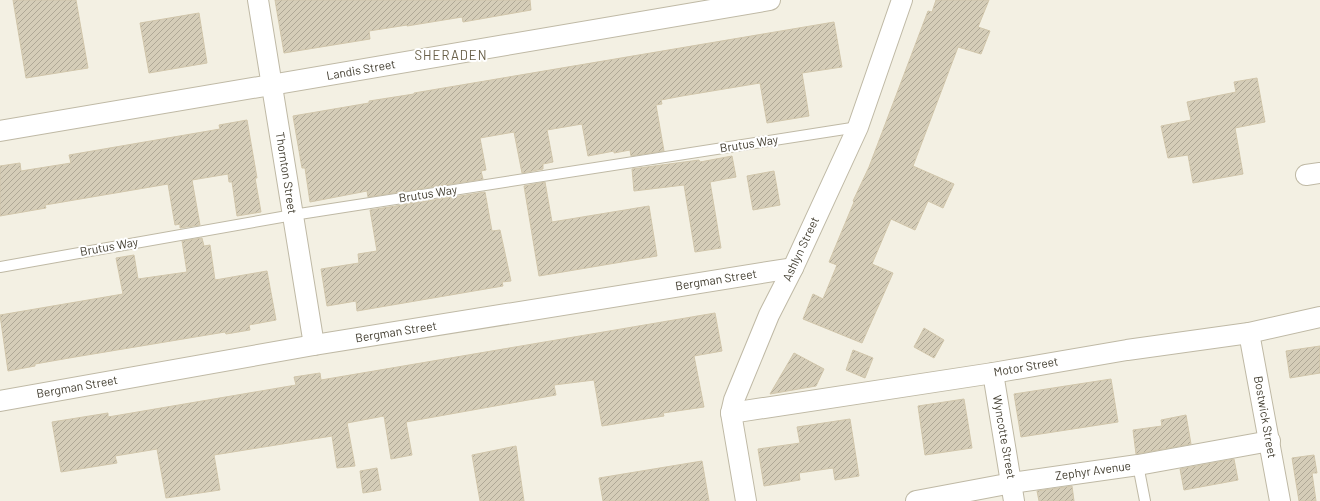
<svg xmlns="http://www.w3.org/2000/svg" width="1320" height="501" viewBox="0 0 1320 501" font-family="Barlow,sans-serif">
<style>
.building{fill:url(#building-hatch);stroke:#d1c6ab}
.lines{fill:none;stroke-linecap:round;stroke-linejoin:round}
.lane-casing{stroke:#bfb9a5;stroke-width:12}
.street-casing{stroke:#bfb9a5;stroke-width:22}
.lane{stroke:#fff;stroke-width:10}
.street{stroke:#fff;stroke-width:20}
.labels{text-anchor:middle;stroke-width:4;stroke-linejoin:round;paint-order:stroke}
.street-label{font-size:12px;fill:#454033;stroke:#fff}
.neighbourhood-label{font-size:13px;letter-spacing:1px;fill:#696049;stroke:#fff}
</style>
<defs>
<pattern id="building-hatch" width="6" height="6" patternUnits="userSpaceOnUse"><rect width="6" height="6" fill="#d5cdb8"/><path d="M-1 1l2-2M0 6l6-6M5 7l2-2" fill="none" stroke="#afa896"/></pattern>
</defs>
<rect width="100%" height="100%" fill="#f3f0e3"/>
<g class="building">
<path d="M 13,0 L 76,0 L 88,68 L 26,78 Z"/>
<path d="M 275,0 L 530,0 L 531,10 L 463,22 L 462,17 L 407,26 L 407,25 L 369,31 L 370,39 L 284,53 Z"/>
<path d="M 936,0 L 989,0 L 978,27 L 990,31 L 981,54 L 958,47 L 913,166 L 954,184 L 943,208 L 928,201 L 915,230 L 891,219 L 872,264 L 893,273 L 862,343 L 803,319 L 813,294 L 823,299 L 837,265 L 829,262 L 854,202 L 853,201 L 869,167 L 928,11 L 932,12 Z"/>
<path d="M 199,13 L 207,63 L 149,73 L 140,23 Z"/>
<path d="M 834,22 L 842,67 L 802,73 L 809,116 L 767,123 L 760,83 L 682,96 L 661,100 L 662,104 L 656,105 L 664,151 L 631,156 L 630,150 L 614,153 L 614,151 L 588,156 L 582,124 L 547,130 L 553,162 L 543,164 L 543,169 L 522,173 L 514,132 L 480,138 L 486,170 L 481,171 L 483,179 L 368,197 L 367,191 L 310,202 L 305,168 L 302,168 L 293,116 L 369,103 L 369,101 L 414,94 L 414,93 Z"/>
<path d="M 1257,78 L 1265,122 L 1235,128 L 1243,174 L 1193,183 L 1188,155 L 1168,158 L 1161,126 L 1191,120 L 1187,102 L 1236,92 L 1234,82 Z"/>
<path d="M 247,120 L 257,178 L 255,178 L 261,212 L 237,216 L 232,182 L 229,182 L 228,174 L 192,180 L 200,225 L 180,228 L 180,224 L 175,225 L 168,184 L 45,205 L 46,208 L 0,216 L 0,166 L 20,163 L 21,171 L 71,163 L 69,155 L 220,129 L 219,125 Z"/>
<path d="M 732,156 L 736,177 L 710,182 L 721,248 L 695,252 L 684,185 L 634,191 L 632,169 L 699,160 L 700,162 Z"/>
<path d="M 774,171 L 780,205 L 753,210 L 747,176 Z"/>
<path d="M 545,182 L 552,222 L 649,206 L 657,256 L 539,276 L 524,186 Z"/>
<path d="M 485,192 L 492,231 L 500,230 L 511,281 L 502,282 L 503,286 L 357,311 L 356,301 L 327,306 L 321,269 L 359,263 L 358,254 L 377,251 L 370,210 Z"/>
<path d="M 202,238 L 204,246 L 210,245 L 215,280 L 267,271 L 276,320 L 249,325 L 250,330 L 226,334 L 225,332 L 75,357 L 35,364 L 35,366 L 8,371 L 0,315 L 123,294 L 116,258 L 134,255 L 138,279 L 187,272 L 182,241 Z"/>
<path d="M 715,313 L 722,351 L 694,356 L 704,407 L 663,413 L 664,416 L 602,426 L 594,380 L 554,385 L 556,395 L 406,422 L 412,455 L 391,459 L 384,416 L 347,423 L 355,466 L 337,468 L 332,436 L 214,455 L 220,490 L 166,498 L 157,449 L 115,456 L 117,463 L 61,472 L 52,422 L 108,413 L 108,417 L 296,385 L 294,377 L 320,373 L 321,380 Z"/>
<path d="M 924,328 L 944,340 L 934,358 L 914,347 Z"/>
<path d="M 1320,346 L 1320,373 L 1290,378 L 1286,351 Z"/>
<path d="M 853,350 L 873,358 L 865,378 L 846,370 Z"/>
<path d="M 794,353 L 824,369 L 816,386 L 770,394 Z"/>
<path d="M 1111,379 L 1118,422 L 1021,437 L 1014,394 Z"/>
<path d="M 964,399 L 972,448 L 925,455 L 918,406 Z"/>
<path d="M 1186,415 L 1191,444 L 1136,454 L 1133,430 L 1162,426 L 1161,420 Z"/>
<path d="M 850,419 L 859,476 L 835,480 L 833,468 L 799,473 L 800,480 L 764,486 L 758,449 L 800,443 L 797,427 Z"/>
<path d="M 516,446 L 524,501 L 480,501 L 472,455 Z"/>
<path d="M 1314,455 L 1317,473 L 1312,473 L 1316,501 L 1299,501 L 1292,458 Z"/>
<path d="M 1234,459 L 1238,480 L 1184,490 L 1180,469 Z"/>
<path d="M 702,461 L 709,501 L 603,501 L 599,478 Z"/>
<path d="M 377,468 L 381,490 L 363,493 L 360,471 Z"/>
<path d="M 1072,486 L 1074,501 L 1039,501 L 1037,491 Z"/>
</g>
<g class="lines">
<g class="lane-casing">
<g id="lane">
<path d="M 0,267 L 293,215 L 858,127"/>
<path d="M 1138,465 L 1145,501"/>
</g>
</g>
<g class="street-casing">
<g id="street">
<path d="M 258,0 L 314,345"/>
<path d="M 0,131 L 770,0"/>
<path d="M 1306,175 L 1320,173"/>
<path d="M 1249,333 L 1280,501"/>
<path d="M 993,373 L 1014,501"/>
<path d="M 0,401 L 314,345 L 793,268"/>
<path d="M 731,413 L 993,373 L 1127,350 L 1249,333 L 1320,317"/>
<path d="M 746,501 L 731,413 L 734,400 L 769,315 L 793,268 L 858,127 L 902,0"/>
<path d="M 916,501 L 1012,483 L 1138,465 L 1270,441"/>
</g>
</g>
<use href="#lane" class="lane"/>
<use href="#street" class="street"/>
</g>
<g class="labels">
<g class="street-label">
<text transform="translate(361 70) rotate(-10)" y="4">Landis Street</text>
<text transform="translate(749 144) rotate(-9)" y="4">Brutus Way</text>
<text transform="translate(286 173) rotate(81)" y="4">Thornton Street</text>
<text transform="translate(428 194) rotate(-9)" y="4">Brutus Way</text>
<text transform="translate(109 247) rotate(-10)" y="4">Brutus Way</text>
<text transform="translate(801 249) rotate(-65)" y="4">Ashlyn Street</text>
<text transform="translate(716 280) rotate(-9)" y="4">Bergman Street</text>
<text transform="translate(396 332) rotate(-9)" y="4">Bergman Street</text>
<text transform="translate(1026 367) rotate(-10)" y="4">Motor Street</text>
<text transform="translate(77 387) rotate(-10)" y="4">Bergman Street</text>
<text transform="translate(1265 417) rotate(80)" y="4">Bostwick Street</text>
<text transform="translate(1004 437) rotate(80)" y="4">Wyncotte Street</text>
<text transform="translate(1093 471) rotate(-8)" y="4">Zephyr Avenue</text>
</g>
<g class="neighbourhood-label">
<text x="451" y="60">SHERADEN</text>
</g>
</g>
</svg>
